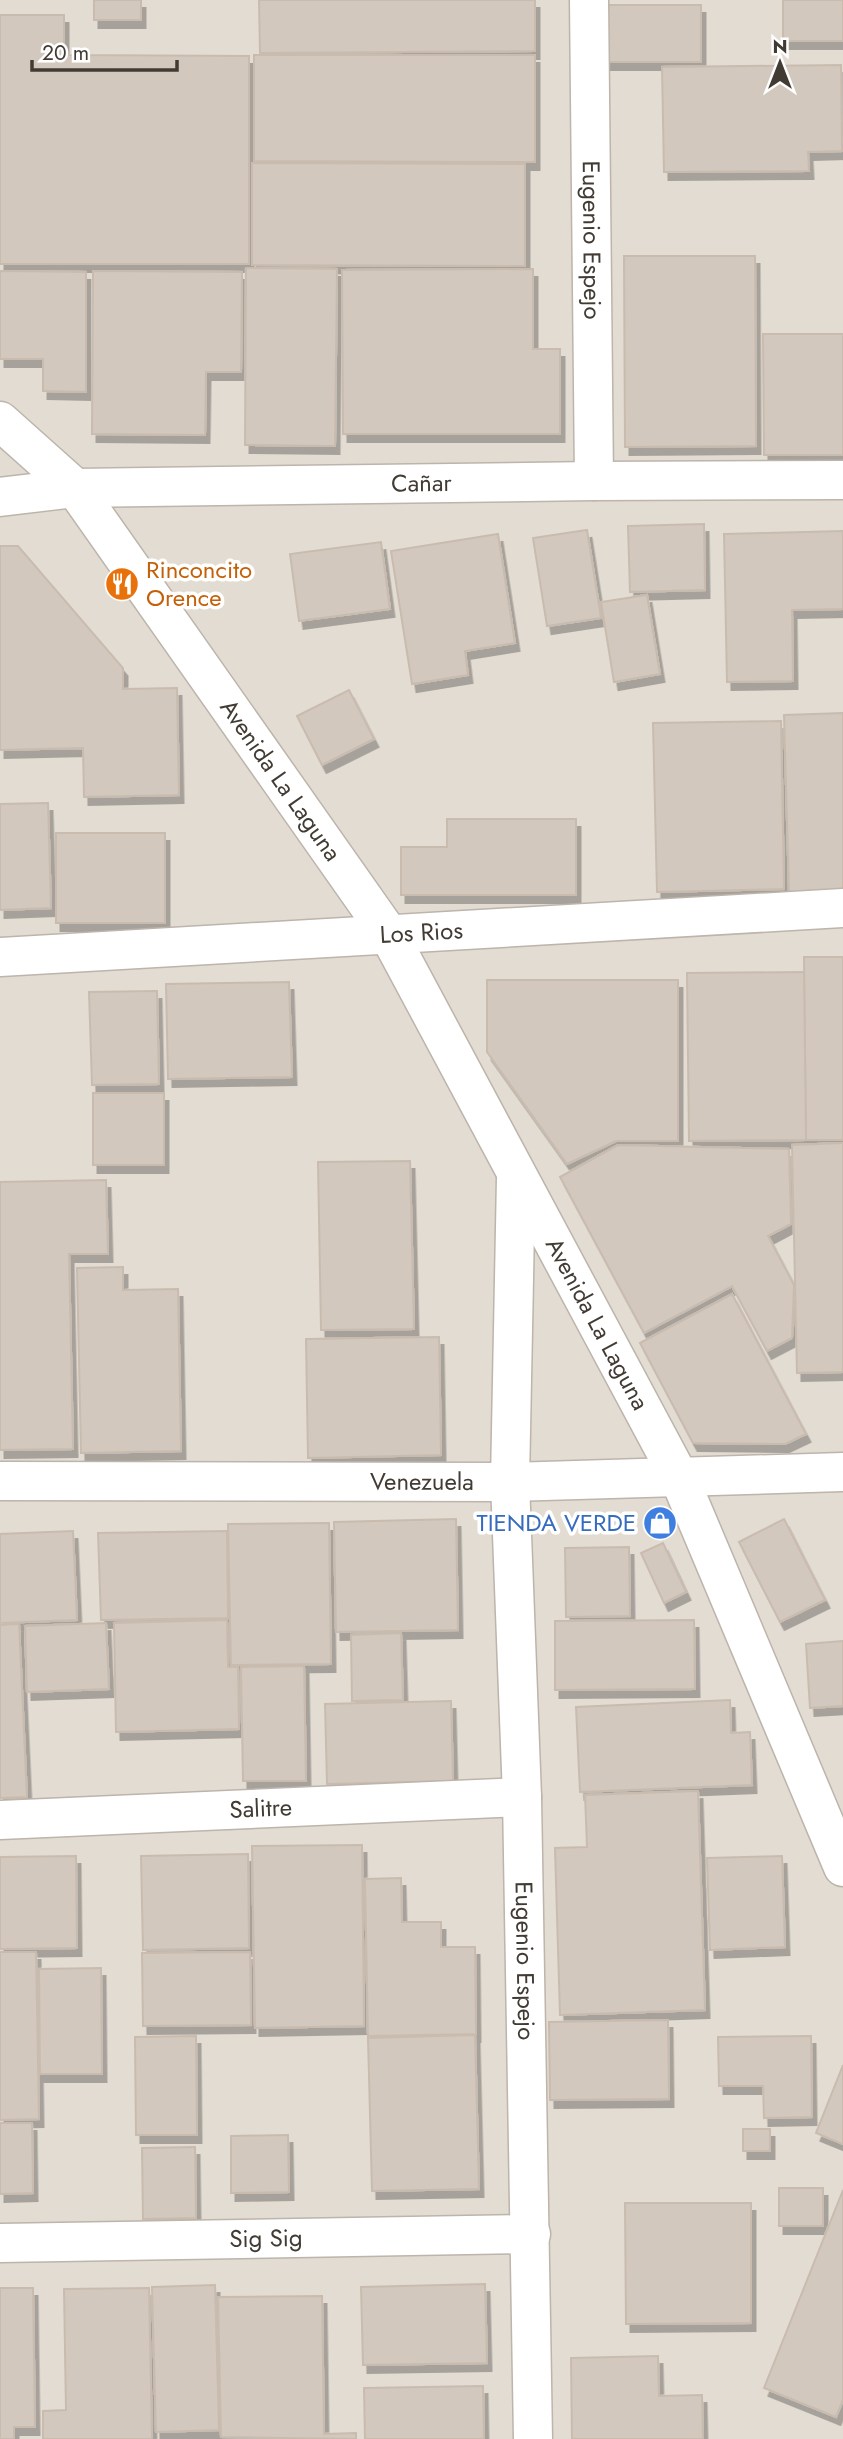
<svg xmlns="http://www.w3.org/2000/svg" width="843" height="2439" viewBox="0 0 843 2439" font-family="Jost,sans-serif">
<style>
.residential{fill:#e3dcd2}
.building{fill:#d3c8be;stroke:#c9bcaf;stroke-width:2;filter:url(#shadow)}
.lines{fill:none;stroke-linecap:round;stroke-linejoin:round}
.minor-casing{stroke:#bdb4ab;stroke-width:41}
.minor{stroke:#fff;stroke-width:38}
.labels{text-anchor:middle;stroke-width:7;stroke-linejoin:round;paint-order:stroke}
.street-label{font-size:24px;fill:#413b34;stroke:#fff}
.food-label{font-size:24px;fill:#c56008;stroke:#fff;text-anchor:start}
.shop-label{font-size:24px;fill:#366cbe;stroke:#fff;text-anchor:end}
</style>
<defs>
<filter id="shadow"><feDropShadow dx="4.5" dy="8" stdDeviation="0" flood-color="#0004"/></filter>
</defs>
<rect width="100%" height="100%" fill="#efebe4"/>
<rect class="residential" x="0" y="0" width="843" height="2439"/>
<g class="building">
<rect x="94" y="0" width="47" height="20"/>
<path d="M 259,0 L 535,0 L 535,51 L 260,53 Z"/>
<rect x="783" y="0" width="60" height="41"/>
<rect x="605" y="5" width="96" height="57"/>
<path d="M 0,15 L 64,15 L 64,55 L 249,56 L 249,264 L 0,264 Z"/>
<path d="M 254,55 L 535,55 L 535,162 L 254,161 Z"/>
<path d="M 841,65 L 842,151 L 808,152 L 809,171 L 664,172 L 662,67 Z"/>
<path d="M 252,163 L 525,164 L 525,266 L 252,265 Z"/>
<path d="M 624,256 L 755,256 L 756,446 L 625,447 Z"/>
<path d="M 246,268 L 337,269 L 335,446 L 245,445 Z"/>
<path d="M 533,269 L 533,349 L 560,349 L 560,434 L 343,434 L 342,270 Z"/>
<path d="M 0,271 L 86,272 L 86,392 L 43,391 L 43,359 L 0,359 Z"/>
<path d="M 93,271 L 242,272 L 241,372 L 206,372 L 205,435 L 92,434 Z"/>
<path d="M 763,334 L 843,334 L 843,455 L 764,455 Z"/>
<path d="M 704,524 L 705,590 L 630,592 L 628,526 Z"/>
<path d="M 587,530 L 601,618 L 547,626 L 533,538 Z"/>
<path d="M 843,531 L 843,609 L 792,610 L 793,681 L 727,682 L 724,534 Z"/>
<path d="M 498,534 L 515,643 L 465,651 L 468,675 L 412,684 L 391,551 Z"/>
<path d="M 381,542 L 390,609 L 299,621 L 290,554 Z"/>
<path d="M 0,546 L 18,546 L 123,668 L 123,689 L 177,688 L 179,795 L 84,797 L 83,748 L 0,750 Z"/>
<path d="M 647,595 L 660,674 L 614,682 L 601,602 Z"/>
<path d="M 349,690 L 374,739 L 322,765 L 297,716 Z"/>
<path d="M 843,713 L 843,890 L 789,892 L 784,715 Z"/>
<path d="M 781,721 L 784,889 L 657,892 L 653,723 Z"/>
<path d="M 48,803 L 51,908 L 0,910 L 0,804 Z"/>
<path d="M 447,819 L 576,819 L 576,895 L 401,895 L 401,847 L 447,847 Z"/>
<rect x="56" y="833" width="109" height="90"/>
<path d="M 804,957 L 843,957 L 843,1140 L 806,1140 Z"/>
<path d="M 804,972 L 806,1140 L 689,1141 L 687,973 Z"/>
<path d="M 487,980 L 678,980 L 678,1141 L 616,1141 L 567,1164 L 487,1052 Z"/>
<path d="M 289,982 L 292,1077 L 168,1079 L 166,984 Z"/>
<path d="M 157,991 L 159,1084 L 92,1085 L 89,992 Z"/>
<rect x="93" y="1093" width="71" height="72"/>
<path d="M 843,1143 L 843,1372 L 797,1373 L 792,1145 Z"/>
<path d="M 618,1145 L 789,1149 L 791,1224 L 768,1236 L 794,1285 L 792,1338 L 767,1351 L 732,1286 L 644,1333 L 560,1177 Z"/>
<path d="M 410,1161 L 414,1329 L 321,1330 L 318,1162 Z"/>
<path d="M 106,1180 L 108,1254 L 69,1254 L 73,1449 L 0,1450 L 0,1182 Z"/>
<path d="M 123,1267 L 123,1290 L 178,1289 L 181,1451 L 81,1453 L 77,1268 Z"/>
<path d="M 732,1294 L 806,1434 L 785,1444 L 693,1443 L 640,1343 Z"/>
<path d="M 439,1337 L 441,1455 L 308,1458 L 306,1339 Z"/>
<path d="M 456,1519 L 458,1630 L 336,1632 L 334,1522 Z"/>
<path d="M 784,1519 L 825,1600 L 780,1622 L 739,1542 Z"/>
<path d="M 329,1523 L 331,1664 L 231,1665 L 228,1524 Z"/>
<path d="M 73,1531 L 77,1620 L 0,1623 L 0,1534 Z"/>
<path d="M 227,1531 L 228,1618 L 101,1620 L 98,1533 Z"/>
<path d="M 663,1543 L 686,1592 L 664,1603 L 641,1553 Z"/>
<path d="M 629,1547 L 630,1616 L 566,1617 L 565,1548 Z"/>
<path d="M 227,1620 L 228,1667 L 238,1667 L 239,1729 L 116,1732 L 114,1623 Z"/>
<path d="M 694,1620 L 695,1689 L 555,1690 L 555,1621 Z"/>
<path d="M 106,1623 L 109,1689 L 27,1692 L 25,1626 Z"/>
<path d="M 19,1624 L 27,1797 L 0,1798 L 0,1625 Z"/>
<path d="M 401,1633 L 403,1700 L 352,1701 L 351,1635 Z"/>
<path d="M 843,1641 L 843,1706 L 810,1708 L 806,1644 Z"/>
<path d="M 304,1666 L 306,1781 L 243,1781 L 241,1667 Z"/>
<path d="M 730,1700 L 731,1733 L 750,1732 L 752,1785 L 580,1792 L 576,1707 Z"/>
<path d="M 451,1701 L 453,1781 L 327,1784 L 325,1704 Z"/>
<path d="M 698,1791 L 705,2010 L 560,2015 L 555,1848 L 587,1847 L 585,1795 Z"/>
<path d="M 362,1845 L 364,2026 L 255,2028 L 252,1846 Z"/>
<path d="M 248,1854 L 249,1948 L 143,1950 L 141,1856 Z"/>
<path d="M 76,1856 L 77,1948 L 0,1949 L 0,1857 Z"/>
<path d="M 782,1856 L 785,1947 L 710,1950 L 707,1858 Z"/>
<path d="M 401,1878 L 402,1922 L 441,1922 L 441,1947 L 475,1947 L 476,2034 L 368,2036 L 365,1879 Z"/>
<path d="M 0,1952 L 36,1952 L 39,2119 L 0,2120 Z"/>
<path d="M 250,1952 L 251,2025 L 143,2026 L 142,1953 Z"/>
<path d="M 101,1968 L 102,2074 L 40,2074 L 39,1969 Z"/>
<path d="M 668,2020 L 669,2099 L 550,2100 L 549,2022 Z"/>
<path d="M 475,2035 L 479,2189 L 372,2191 L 368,2038 Z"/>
<path d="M 196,2036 L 197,2135 L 136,2135 L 135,2037 Z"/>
<path d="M 811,2036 L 812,2117 L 764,2118 L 763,2086 L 719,2086 L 718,2037 Z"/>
<path d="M 843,2065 L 843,2144 L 816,2133 Z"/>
<path d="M 0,2123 L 32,2123 L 33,2193 L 0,2194 Z"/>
<rect x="743" y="2129" width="27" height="22"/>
<path d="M 288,2135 L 289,2192 L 231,2193 L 231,2136 Z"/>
<path d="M 195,2147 L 196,2218 L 143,2219 L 142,2148 Z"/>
<rect x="779" y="2188" width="44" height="38"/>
<path d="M 843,2190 L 843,2400 L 836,2417 L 764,2388 Z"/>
<path d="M 625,2203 L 751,2203 L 751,2323 L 626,2324 Z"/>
<path d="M 485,2284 L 487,2363 L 363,2365 L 361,2287 Z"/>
<path d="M 215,2285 L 219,2430 L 156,2432 L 152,2287 Z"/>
<path d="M 0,2288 L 33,2288 L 35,2427 L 14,2427 L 14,2439 L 0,2439 Z"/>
<path d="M 149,2288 L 152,2439 L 43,2439 L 43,2411 L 66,2410 L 64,2289 Z"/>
<path d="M 322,2296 L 324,2434 L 356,2433 L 356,2439 L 221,2437 L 218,2297 Z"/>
<path d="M 658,2356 L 659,2396 L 702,2395 L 703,2439 L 572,2439 L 571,2358 Z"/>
<path d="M 483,2386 L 484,2439 L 365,2439 L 364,2388 Z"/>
</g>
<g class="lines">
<g class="minor-casing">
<g id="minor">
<path id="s1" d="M 589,0 L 594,481"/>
<path id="s2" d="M 0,421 L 75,488 L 388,933 L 678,1475 L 843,1867"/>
<path id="s3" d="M 0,497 L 75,488 L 594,481 L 843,480"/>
<path id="s4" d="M 0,957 L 843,908"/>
<path id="s5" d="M 516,1177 L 510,1482 L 522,1797 L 533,2439"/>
<path id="s6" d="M 0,1481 L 510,1482 L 843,1472"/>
<path id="s7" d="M 0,1820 L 522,1797"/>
<path id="s8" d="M 0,2243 L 531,2234"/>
</g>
</g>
<use href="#minor" class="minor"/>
</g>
<defs>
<g id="restaurant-disc" transform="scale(1.75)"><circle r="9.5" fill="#e8710a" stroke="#fff"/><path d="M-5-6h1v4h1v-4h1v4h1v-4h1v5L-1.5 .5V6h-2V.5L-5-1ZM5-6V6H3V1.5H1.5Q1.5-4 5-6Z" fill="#fff"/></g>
<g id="shop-disc" transform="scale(1.75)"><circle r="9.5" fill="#3f7fe0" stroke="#fff"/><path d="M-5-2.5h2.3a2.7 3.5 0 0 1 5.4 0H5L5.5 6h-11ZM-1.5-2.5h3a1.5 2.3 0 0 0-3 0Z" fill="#fff"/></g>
</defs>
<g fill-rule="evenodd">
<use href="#restaurant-disc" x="122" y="584"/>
<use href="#shop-disc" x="660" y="1523"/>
</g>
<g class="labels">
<g class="street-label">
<text dy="8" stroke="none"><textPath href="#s1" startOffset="240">Eugenio Espejo</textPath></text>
<text dy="8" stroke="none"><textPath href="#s3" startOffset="422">Cañar</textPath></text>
<text dy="8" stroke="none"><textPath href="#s2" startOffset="458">Avenida La Laguna</textPath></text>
<text dy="8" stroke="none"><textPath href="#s4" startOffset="422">Los Rios</textPath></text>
<text dy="8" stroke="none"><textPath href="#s2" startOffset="1088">Avenida La Laguna</textPath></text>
<text dy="8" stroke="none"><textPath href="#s6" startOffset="422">Venezuela</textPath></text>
<text dy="8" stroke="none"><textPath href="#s7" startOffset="261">Salitre</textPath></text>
<text dy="8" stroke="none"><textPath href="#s5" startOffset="784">Eugenio Espejo</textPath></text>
<text dy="8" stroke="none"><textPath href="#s8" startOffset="266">Sig Sig</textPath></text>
</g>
<g class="food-label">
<text x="146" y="578">Rinconcito<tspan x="146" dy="28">Orence</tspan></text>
</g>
<g class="shop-label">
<text x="636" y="1531">TIENDA VERDE</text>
</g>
</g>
<g transform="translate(780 63)" stroke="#ffffff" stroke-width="5" paint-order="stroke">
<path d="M0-5L12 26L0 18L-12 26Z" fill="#413b34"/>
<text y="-10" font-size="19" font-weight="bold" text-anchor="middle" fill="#413b34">N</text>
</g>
<path d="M32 60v10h145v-10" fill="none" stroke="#413b34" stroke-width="3.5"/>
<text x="42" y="60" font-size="21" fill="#413b34" stroke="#ffffff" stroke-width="5" paint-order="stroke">20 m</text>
</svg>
